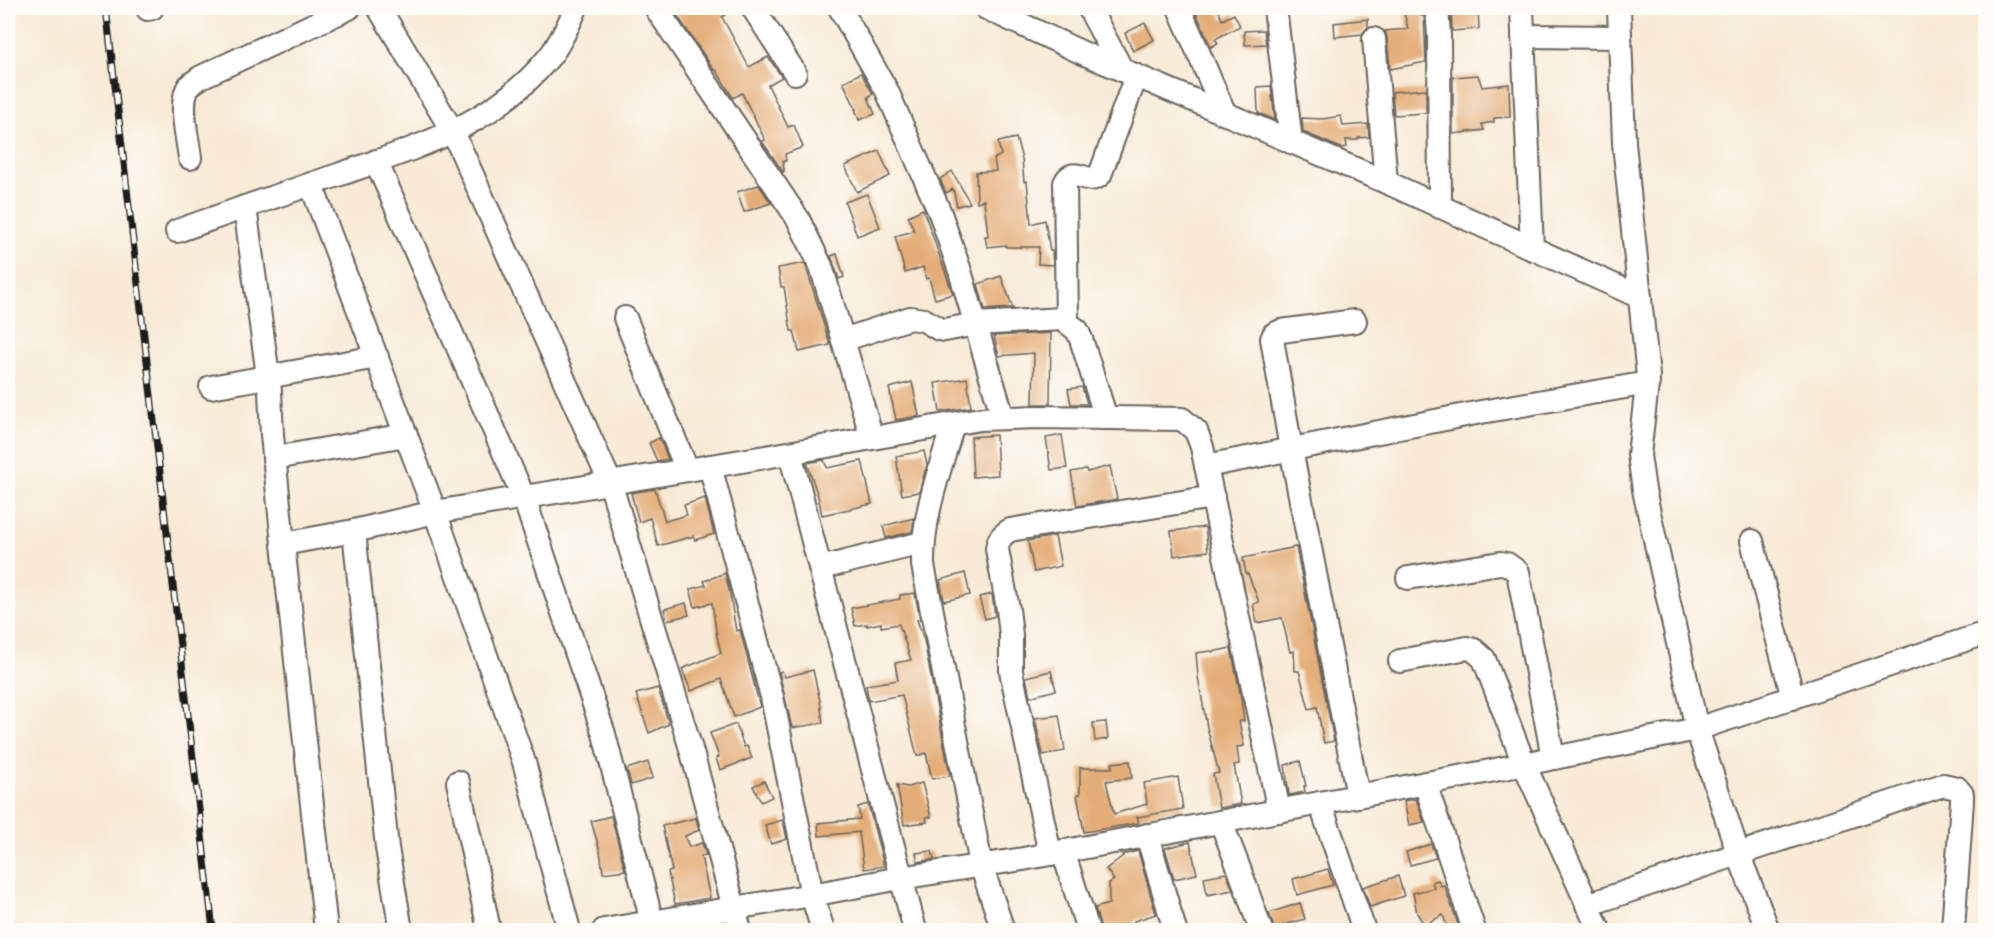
<svg xmlns="http://www.w3.org/2000/svg" width="1993" height="938" viewBox="0 0 1993 938" font-family="'Playpen Sans',sans-serif">
<style>
.building{fill:#e4ad78}
.lines{fill:none;stroke-linecap:round;stroke-linejoin:round}
.minor-casing{stroke:#69645d;stroke-width:26}
.minor{stroke:#fff;stroke-width:22}
.rail-casing{stroke:#1c1c1c;stroke-width:7}
.rail{stroke:#fdfcf7;stroke-width:4.5;stroke-dasharray:14;stroke-linecap:butt}
</style>
<rect width="100%" height="100%" fill="#fdfcf7"/>
<filter id="ink" filterUnits="userSpaceOnUse"><feTurbulence type="fractalNoise" baseFrequency=".0167" numOctaves="2"/><feDisplacementMap in="SourceGraphic" scale="12" xChannelSelector="R" yChannelSelector="G"/><feConvolveMatrix kernelMatrix="1 2 1 2 8 2 1 2 1" color-interpolation-filters="sRGB"/></filter>
<filter id="wash" filterUnits="userSpaceOnUse"><feTurbulence type="fractalNoise" baseFrequency=".008" numOctaves="4" result="noise"/><feDisplacementMap in="SourceGraphic" scale="24" xChannelSelector="R" yChannelSelector="G"/><feGaussianBlur stdDeviation="1.35" result="paint"/><feColorMatrix in="noise" values="0 0 0 0 0 0 0 0 0 0 0 0 0 0 0 0 0 1.4 0 .05"/><feComposite in="paint" operator="in"/></filter>
<g filter="url(#wash)">
<rect width="100%" height="100%" fill="#f8ead6"/>
<g id="blocks">
<g class="building">
<path d="M 672,8 L 734,8 L 722,17 L 749,67 L 768,57 L 782,77 L 768,85 L 788,127 L 794,125 L 803,147 L 785,154 L 786,161 L 783,161 L 784,171 L 783,172 L 762,141 L 765,140 L 742,93 L 733,98 L 716,70 L 714,70 Z"/>
<path d="M 1194,8 L 1218,8 L 1222,20 L 1234,14 L 1240,26 L 1215,39 L 1218,43 L 1211,47 Z"/>
<path d="M 1403,8 L 1421,8 L 1421,16 L 1424,16 L 1426,62 L 1390,69 L 1387,38 L 1385,31 L 1408,29 Z"/>
<path d="M 1478,8 L 1479,29 L 1452,31 L 1451,9 Z"/>
<path d="M 1368,19 L 1368,27 L 1362,34 L 1335,37 L 1334,23 Z"/>
<path d="M 1145,23 L 1154,40 L 1133,51 L 1125,33 Z"/>
<path d="M 1264,30 L 1266,44 L 1245,45 L 1244,31 Z"/>
<path d="M 861,73 L 873,94 L 868,97 L 875,114 L 859,120 L 855,109 L 856,109 L 843,82 Z"/>
<path d="M 1478,75 L 1482,87 L 1509,84 L 1510,117 L 1494,118 L 1494,122 L 1482,124 L 1484,130 L 1453,134 L 1453,77 Z"/>
<path d="M 1271,86 L 1275,120 L 1258,113 L 1257,87 Z"/>
<path d="M 1426,89 L 1426,113 L 1394,115 L 1392,92 Z"/>
<path d="M 1341,116 L 1343,126 L 1368,124 L 1369,137 L 1358,138 L 1358,140 L 1346,140 L 1347,147 L 1341,148 L 1303,132 L 1302,118 L 1322,119 Z"/>
<path d="M 1016,138 L 1022,159 L 1024,182 L 1027,181 L 1031,224 L 1045,220 L 1050,251 L 1052,251 L 1053,265 L 1038,264 L 1039,247 L 1006,247 L 1006,245 L 987,247 L 985,236 L 988,236 L 984,200 L 977,202 L 976,172 L 996,171 L 994,159 L 1001,155 L 998,142 Z"/>
<path d="M 879,151 L 890,176 L 857,192 L 845,166 Z"/>
<path d="M 952,171 L 970,203 L 957,206 L 953,189 L 946,193 L 940,179 Z"/>
<path d="M 759,185 L 771,203 L 744,212 L 737,192 Z"/>
<path d="M 867,194 L 880,227 L 857,236 L 845,202 Z"/>
<path d="M 923,209 L 953,294 L 935,299 L 929,278 L 926,279 L 923,267 L 905,273 L 895,236 L 914,231 L 908,216 Z"/>
<path d="M 837,254 L 844,277 L 839,279 L 831,256 Z"/>
<path d="M 805,263 L 830,345 L 799,352 L 794,331 L 791,331 L 784,287 L 781,287 L 778,268 Z"/>
<path d="M 1001,276 L 1013,308 L 985,310 L 978,284 Z"/>
<path d="M 1051,333 L 1050,404 L 1033,404 L 1034,353 L 999,356 L 994,336 Z"/>
<path d="M 967,378 L 971,407 L 940,412 L 935,383 Z"/>
<path d="M 912,382 L 919,416 L 896,420 L 889,388 Z"/>
<path d="M 1082,387 L 1087,404 L 1071,404 L 1068,389 Z"/>
<path d="M 996,435 L 998,475 L 973,477 L 971,437 Z"/>
<path d="M 1062,435 L 1067,468 L 1051,470 L 1046,438 Z"/>
<path d="M 659,438 L 668,459 L 657,461 L 649,443 Z"/>
<path d="M 924,451 L 927,465 L 919,492 L 902,495 L 896,456 Z"/>
<path d="M 824,460 L 827,468 L 862,461 L 872,504 L 822,515 L 818,496 L 807,463 Z"/>
<path d="M 1110,466 L 1117,499 L 1077,506 L 1071,472 L 1086,469 L 1087,472 Z"/>
<path d="M 655,489 L 665,521 L 687,515 L 684,505 L 705,498 L 714,534 L 695,540 L 694,536 L 658,546 L 650,518 L 639,522 L 631,493 Z"/>
<path d="M 914,518 L 912,532 L 886,538 L 883,526 Z"/>
<path d="M 1205,527 L 1208,551 L 1174,556 L 1171,531 Z"/>
<path d="M 1055,536 L 1061,566 L 1034,572 L 1028,541 Z"/>
<path d="M 1296,547 L 1334,741 L 1324,743 L 1317,707 L 1309,709 L 1299,671 L 1295,671 L 1294,651 L 1290,652 L 1282,618 L 1257,623 L 1253,604 L 1259,602 L 1248,574 L 1246,574 L 1243,558 Z"/>
<path d="M 725,573 L 730,594 L 736,631 L 740,630 L 760,707 L 734,717 L 721,679 L 691,691 L 682,669 L 721,653 L 717,637 L 712,603 L 695,607 L 690,589 L 706,585 L 704,581 Z"/>
<path d="M 965,573 L 970,595 L 944,601 L 940,580 Z"/>
<path d="M 915,593 L 920,619 L 917,620 L 924,640 L 950,776 L 932,779 L 926,753 L 917,756 L 902,695 L 869,701 L 868,697 L 866,685 L 898,680 L 895,663 L 911,660 L 899,624 L 881,627 L 881,623 L 867,626 L 867,624 L 855,626 L 851,608 L 900,599 L 900,595 Z"/>
<path d="M 992,594 L 995,616 L 985,619 L 979,597 Z"/>
<path d="M 686,603 L 689,615 L 667,620 L 664,609 Z"/>
<path d="M 1231,648 L 1240,692 L 1244,721 L 1239,721 L 1244,746 L 1237,747 L 1239,764 L 1234,765 L 1241,804 L 1219,808 L 1213,774 L 1219,773 L 1207,727 L 1198,677 L 1196,653 L 1211,651 L 1212,652 Z"/>
<path d="M 813,670 L 820,701 L 823,723 L 792,728 L 779,672 L 782,671 L 785,677 Z"/>
<path d="M 1051,671 L 1056,690 L 1030,697 L 1026,677 Z"/>
<path d="M 658,688 L 669,724 L 649,733 L 636,694 Z"/>
<path d="M 1059,715 L 1065,751 L 1043,755 L 1035,718 Z"/>
<path d="M 1106,722 L 1108,739 L 1095,741 L 1093,723 Z"/>
<path d="M 736,724 L 744,747 L 747,746 L 752,758 L 720,770 L 716,758 L 719,757 L 710,733 Z"/>
<path d="M 1130,761 L 1132,778 L 1106,781 L 1114,814 L 1147,804 L 1144,783 L 1178,777 L 1183,809 L 1137,817 L 1139,823 L 1084,832 L 1077,795 L 1080,794 L 1080,768 L 1112,768 L 1112,763 Z"/>
<path d="M 1300,761 L 1306,786 L 1304,786 L 1305,792 L 1289,795 L 1285,765 Z"/>
<path d="M 648,762 L 653,778 L 631,785 L 627,769 Z"/>
<path d="M 764,781 L 772,797 L 761,802 L 753,786 Z"/>
<path d="M 922,783 L 931,817 L 926,817 L 927,822 L 904,825 L 897,785 L 908,787 Z"/>
<path d="M 1416,799 L 1424,822 L 1409,825 L 1404,801 Z"/>
<path d="M 868,804 L 884,866 L 864,869 L 859,832 L 819,836 L 818,823 L 860,819 L 858,807 Z"/>
<path d="M 611,816 L 625,870 L 603,873 L 600,851 L 591,821 Z"/>
<path d="M 696,818 L 699,830 L 685,836 L 689,847 L 702,843 L 706,855 L 701,856 L 710,898 L 675,904 L 668,872 L 672,871 L 662,826 Z"/>
<path d="M 783,820 L 787,839 L 771,844 L 765,825 Z"/>
<path d="M 1190,842 L 1197,874 L 1174,879 L 1165,848 Z"/>
<path d="M 1431,844 L 1436,858 L 1410,865 L 1406,852 Z"/>
<path d="M 932,851 L 934,859 L 918,862 L 916,853 Z"/>
<path d="M 1138,851 L 1156,914 L 1134,921 L 1137,930 L 1101,930 L 1095,908 L 1109,904 L 1109,883 L 1114,880 L 1106,869 L 1123,856 L 1122,855 Z"/>
<path d="M 1328,869 L 1333,885 L 1297,895 L 1293,879 Z"/>
<path d="M 1226,873 L 1233,890 L 1207,895 L 1204,877 Z"/>
<path d="M 1398,876 L 1404,896 L 1370,907 L 1363,887 Z"/>
<path d="M 1438,880 L 1441,886 L 1444,885 L 1460,930 L 1448,930 L 1443,915 L 1424,925 L 1417,913 L 1413,893 L 1434,888 L 1432,882 Z"/>
<path d="M 1300,903 L 1305,919 L 1274,928 L 1269,913 Z"/>
</g>
</g>
</g>
<g filter="url(#ink)">
<use href="#blocks" fill-opacity="0" stroke="#69645d" stroke-width="1.5"/>
<g class="lines">
<g class="minor-casing">
<g id="minor">
<path d="M 379,8 L 453,132 L 610,482 L 691,749 L 740,930"/>
<path d="M 656,8 L 798,219 L 821,266 L 872,438"/>
<path d="M 753,8 L 795,73"/>
<path d="M 840,8 L 887,91 L 940,213 L 960,271 L 1003,418"/>
<path d="M 986,8 L 1085,54 L 1386,182 L 1640,297"/>
<path d="M 1089,8 L 1122,70"/>
<path d="M 1179,8 L 1225,114"/>
<path d="M 1275,8 L 1291,142"/>
<path d="M 1437,8 L 1439,36 L 1440,207"/>
<path d="M 1522,8 L 1532,249"/>
<path d="M 1619,8 L 1624,143 L 1648,376 L 1639,455 L 1644,490 L 1697,729 L 1738,853 L 1768,930"/>
<path d="M 148,9 L 152,8"/>
<path d="M 1523,36 L 1620,37"/>
<path d="M 1374,39 L 1386,182"/>
<path d="M 190,158 C 188,140 178,102 189,86 C 192,83 197,80 201,77 L 349,8"/>
<path d="M 376,161 L 524,498 L 604,734 L 654,930"/>
<path d="M 311,184 L 435,512 L 524,762 L 569,930"/>
<path d="M 245,207 L 270,391 L 272,435 L 283,544 L 326,930"/>
<path d="M 177,231 C 231,212 284,193 338,175 C 418,147 495,125 550,56 C 561,42 569,24 576,8"/>
<path d="M 625,318 L 687,470"/>
<path d="M 1067,321 L 1065,183 C 1074,164 1087,187 1100,175 L 1136,76"/>
<path d="M 1355,321 L 1281,331 L 1274,334 L 1272,339 L 1291,449 L 1358,796"/>
<path d="M 843,340 L 910,318 L 924,320 L 939,329 L 945,330 L 976,324 L 1062,319 L 1077,330 L 1081,339 L 1106,418"/>
<path d="M 211,387 L 377,357"/>
<path d="M 953,424 C 940,470 922,516 923,565 L 981,865 L 1003,930"/>
<path d="M 790,453 L 915,930"/>
<path d="M 274,458 L 406,435"/>
<path d="M 710,466 L 772,697 L 812,895 L 823,930"/>
<path d="M 1206,466 L 1481,412 L 1648,383"/>
<path d="M 354,531 L 387,848 L 401,930"/>
<path d="M 1752,541 L 1793,698"/>
<path d="M 283,544 L 354,531 L 435,512 L 771,456 L 980,419 L 1037,417 L 1182,419 L 1196,431 L 1202,447 L 1279,811"/>
<path d="M 821,568 L 922,543"/>
<path d="M 1408,578 L 1500,563 L 1507,564 L 1518,572 L 1553,758"/>
<path d="M 1400,661 L 1467,648 L 1474,650 L 1484,659 L 1524,764 L 1599,930"/>
<path d="M 458,782 L 489,930"/>
<path d="M 1425,783 L 1474,930"/>
<path d="M 1320,803 L 1364,930"/>
<path d="M 1221,822 L 1240,871 L 1261,930"/>
<path d="M 1147,835 L 1175,930"/>
<path d="M 1063,851 L 1088,930"/>
<path d="M 1050,854 L 1011,671 L 1011,635 L 1008,609 L 997,549 C 998,539 1002,535 1010,530 L 1213,497"/>
<path d="M 1587,905 L 1943,785 L 1957,788 L 1962,794 L 1962,801 L 1953,930"/>
<path d="M 604,930 L 812,895 L 900,878 L 1023,859 L 1485,772 L 1697,729 L 1986,633"/>
</g>
</g>
<use href="#minor" class="minor"/>
<g class="rail-casing">
<path id="rail" d="M 106,8 L 213,930"/>
</g>
<use href="#rail" class="rail"/>
</g>
</g>
<rect width="1993" height="938" fill="none" stroke="#fdfcf7" stroke-width="30"/>
</svg>
